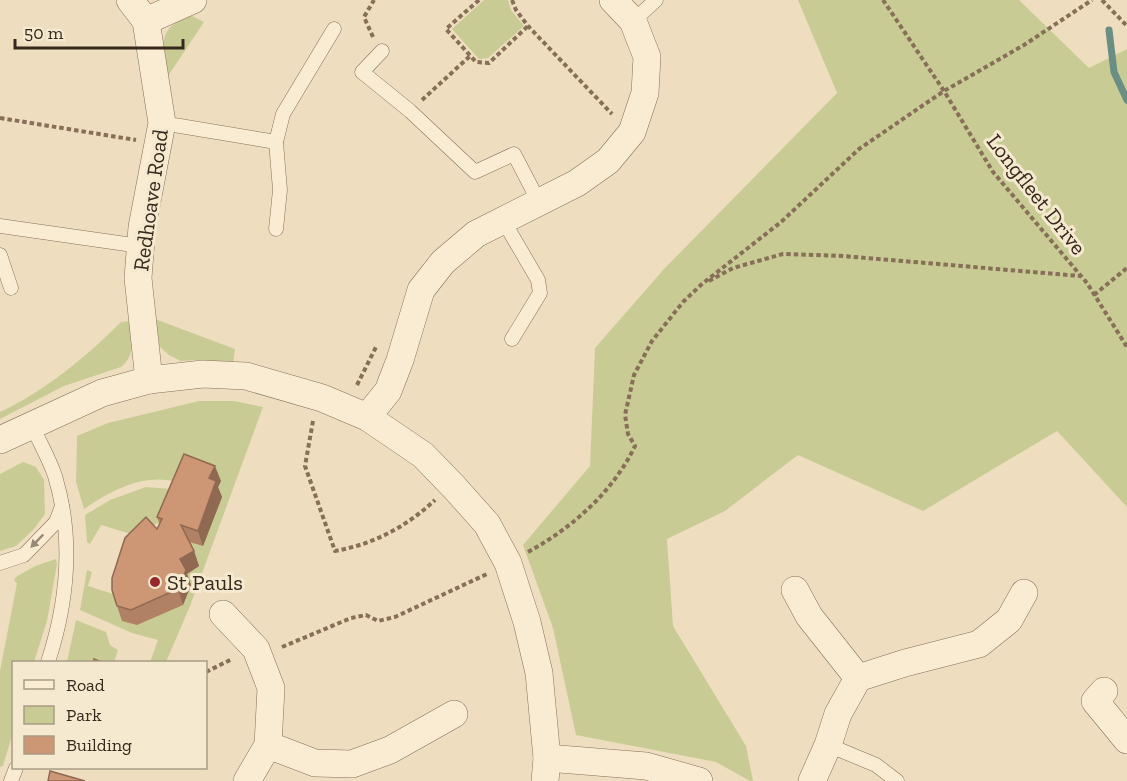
<svg xmlns="http://www.w3.org/2000/svg" width="1127" height="781" viewBox="0 0 1127 781" font-family="'Zilla Slab',serif">
<style>
.green{fill:#c8cc94}
.lines{fill:none;stroke-linecap:round;stroke-linejoin:round}
.stream{stroke:#6a8e83;stroke-width:7}
.service-casing{stroke:#876f58;stroke-width:15}
.minor-casing{stroke:#876f58;stroke-width:28}
.path{stroke:#876f58;stroke-width:4;stroke-dasharray:4.5 3;stroke-linecap:butt}
.service{stroke:#f9ecd2;stroke-width:14}
.minor{stroke:#f9ecd2;stroke-width:27}
.wall{fill:#b08165}
.shaded-wall{fill:#906952}
.building{fill:#cd9675;stroke:#906952;stroke-width:1.5}
.oneway{fill:#988a77}
.poi-dot{fill:#96272d;stroke:#f5e9cf;stroke-width:2}
.labels{text-anchor:middle;stroke-width:6;stroke-linejoin:round;paint-order:stroke}
.street-label{font-size:22px;fill:#36281c;stroke:#f5e9cf}
.poi-label{font-size:22px;fill:#36281c;stroke:#f5e9cf;text-anchor:start}
</style>
<rect width="100%" height="100%" fill="#eedebf"/>
<g class="green">
<path d="M 484,0 L 508,0 L 511,10 L 524,26 L 488,58 L 479,59 L 452,29 Z"/>
<path d="M 798,0 L 1019,0 L 1089,68 L 1127,49 L 1127,507 L 1057,431 L 923,511 L 798,455 L 725,511 L 667,539 L 673,626 L 746,746 L 753,781 L 750,781 L 716,762 L 576,735 L 553,628 L 523,545 L 590,466 L 595,348 L 664,269 L 837,93 Z"/>
<path d="M 190,15 L 204,22 L 168,76 C 161,45 157,29 190,15 Z"/>
<path d="M 155,319 L 235,349 L 233,363 L 196,360 L 181,361 L 169,355 L 160,347 L 153,335 Z"/>
<path d="M 132,321 C 132,339 136,355 121,367 L 64,386 L 0,419 L 0,412 C 45,391 86,357 121,322 Z"/>
<path d="M 199,401 L 234,401 L 263,407 L 190,606 L 166,662 L 150,662 L 158,640 L 132,633 L 80,610 L 87,570 L 92,572 L 88,586 L 113,594 L 118,578 L 185,575 L 186,541 L 203,546 L 176,482 C 143,473 111,491 84,509 L 76,482 L 77,436 L 108,423 Z"/>
<path d="M 23,462 L 36,467 L 44,480 L 45,514 L 33,530 L 16,546 L 0,551 L 0,474 Z"/>
<path d="M 146,487 L 170,489 L 159,523 L 131,534 L 101,525 L 90,544 L 87,542 L 85,515 L 110,500 Z"/>
<path d="M 56,559 L 57,564 L 47,621 L 34,662 L 14,662 L 13,732 L 3,766 L 0,767 L 0,671 L 17,583 L 14,580 L 16,577 L 35,566 Z"/>
<path d="M 76,620 L 106,632 L 110,645 L 118,650 L 114,662 L 67,662 Z"/>
</g>
<g class="lines">
<path class="stream" d="M 1109,30 L 1114,72 L 1127,100"/>
<g class="service-casing">
<g id="service">
<path d="M 633,21 L 656,0"/>
<path d="M 382,51 L 362,72 L 410,111 L 475,172 L 514,154 L 539,202"/>
<path d="M 162,123 L 276,142"/>
<path d="M 503,220 L 538,280 L 540,293 L 512,339"/>
<path d="M 0,226 L 140,246"/>
<path d="M 276,229 L 280,190 L 276,142 L 283,114 L 334,29"/>
<path d="M 0,255 L 11,288"/>
<path d="M 32,425 C 39,442 49,458 55,476 C 74,539 68,601 48,662"/>
<path d="M 0,563 L 24,555 L 56,522 L 62,506"/>
<path d="M 828,745 L 876,765 L 897,781"/>
<path d="M 11,781 L 16,768"/>
</g>
</g>
<g class="minor-casing">
<g id="minor">
<path d="M 130,0 L 146,21 L 162,123 L 142,227 L 138,278 L 149,380"/>
<path d="M 146,21 L 193,0"/>
<path d="M 367,417 L 388,391 L 400,360 L 421,290 L 443,262 L 476,234 L 577,183 L 608,161 L 632,132 L 645,93 L 647,57 L 633,21 L 613,0"/>
<path d="M 0,440 L 102,393 L 149,380 L 203,374 L 246,376 L 322,398 L 367,417 L 423,455 L 454,487 L 487,524 L 508,563 L 527,622 L 539,673 L 547,758 L 545,781"/>
<path d="M 795,590 L 809,616 L 858,678"/>
<path d="M 223,614 L 256,649 L 271,688 L 268,745 L 247,781"/>
<path d="M 1104,691 L 1095,701 L 1127,740"/>
<path d="M 268,745 L 315,763 L 352,764 L 390,750 L 454,714"/>
<path d="M 547,758 L 646,766 L 699,781"/>
<path d="M 812,781 L 828,745 L 838,714 L 858,678 L 905,663 L 979,644 L 1009,620 L 1024,593"/>
</g>
</g>
<g class="path">
<path d="M 479,0 L 446,29 L 476,62 L 489,63 L 528,26"/>
<path d="M 512,0 L 516,10 L 528,26 L 612,114"/>
<path d="M 883,0 L 944,91 L 993,172 L 1087,283 L 1127,347"/>
<path d="M 1102,0 L 1127,26"/>
<path d="M 373,37 L 364,17 L 374,0"/>
<path d="M 422,100 L 470,56"/>
<path d="M 0,118 L 136,140"/>
<path d="M 709,281 L 733,268 L 783,254 L 843,256 L 1080,276"/>
<path d="M 1094,295 L 1127,268"/>
<path d="M 357,385 L 377,345"/>
<path d="M 313,421 L 305,466 L 335,551 C 374,544 406,527 435,500"/>
<path d="M 528,552 C 572,528 613,492 635,446 L 628,434 L 625,415 L 634,375 L 652,341 L 683,302 L 702,284 L 781,222 L 859,149 L 944,91 L 1024,45 L 1092,0"/>
<path d="M 282,647 L 351,618 L 366,615 L 378,621 L 395,617 L 487,574"/>
<path d="M 206,672 L 232,659"/>
</g>
<use href="#service" class="service"/>
<use href="#minor" class="minor"/>
</g>
<path class="wall" d="M 221,481 L 218,487 L 222,497 L 203,546 L 189,542 L 194,551 L 199,566 L 187,574 L 191,585 L 183,605 L 137,625 L 122,621 L 117,606 L 160,525 L 157,517 Z"/>
<g class="shaded-wall">
<path d="M 215,466 L 221,481 L 218,487 L 222,497 L 203,546 L 198,531 L 209,478 Z"/>
<path d="M 194,551 L 199,566 L 187,574 L 191,585 L 183,605 L 178,589 L 180,559 Z"/>
</g>
<g class="building">
<path d="M 184,454 L 215,466 L 209,478 L 216,481 L 198,531 L 181,525 L 194,551 L 180,559 L 186,570 L 178,589 L 131,610 L 117,606 L 112,590 L 112,578 L 125,538 L 146,517 L 157,529 L 162,519 L 157,517 Z"/>
<path d="M 94,659 L 104,663 L 93,663 Z"/>
<path d="M 50,771 L 85,781 L 48,781 Z"/>
</g>
<defs><path id="oneway-solid" d="M-6-.8H1V-3.2L6.5 0L1 3.2V.8H-6Z" transform="scale(1.5)"/></defs>
<use class="oneway" href="#oneway-solid" transform="translate(37 541) rotate(134)"/>
<circle class="poi-dot" cx="155" cy="582" r="6"/>
<g class="labels">
<g class="street-label">
<text transform="translate(1037 194) rotate(52)" y="8">Longfleet Drive</text>
<text transform="translate(150 200) rotate(-82)" y="8">Redhoave Road</text>
</g>
<g class="poi-label">
<text x="167" y="590">St Pauls</text>
</g>
</g>
<rect x="12" y="661" width="195" height="108" fill="#f5e9cf" stroke="#a99c87" stroke-width="1.5"/>
<rect x="24" y="680" width="30" height="9" fill="#f9ecd2" stroke="#a99c87" stroke-width="1.5"/>
<text x="66" y="691" font-size="18" fill="#36281c">Road</text>
<rect x="24" y="706" width="30" height="18" fill="#c8cc94" stroke="#a99c87" stroke-width="1.5"/>
<text x="66" y="721" font-size="18" fill="#36281c">Park</text>
<rect x="24" y="736" width="30" height="18" fill="#cd9675" stroke="#a99c87" stroke-width="1.5"/>
<text x="66" y="751" font-size="18" fill="#36281c">Building</text>
<path d="M15 39v9h168v-9" fill="none" stroke="#36281c" stroke-width="3"/>
<text x="24" y="39" font-size="18" fill="#36281c" stroke="#f5e9cf" stroke-width="4.5" paint-order="stroke">50 m</text>
</svg>
